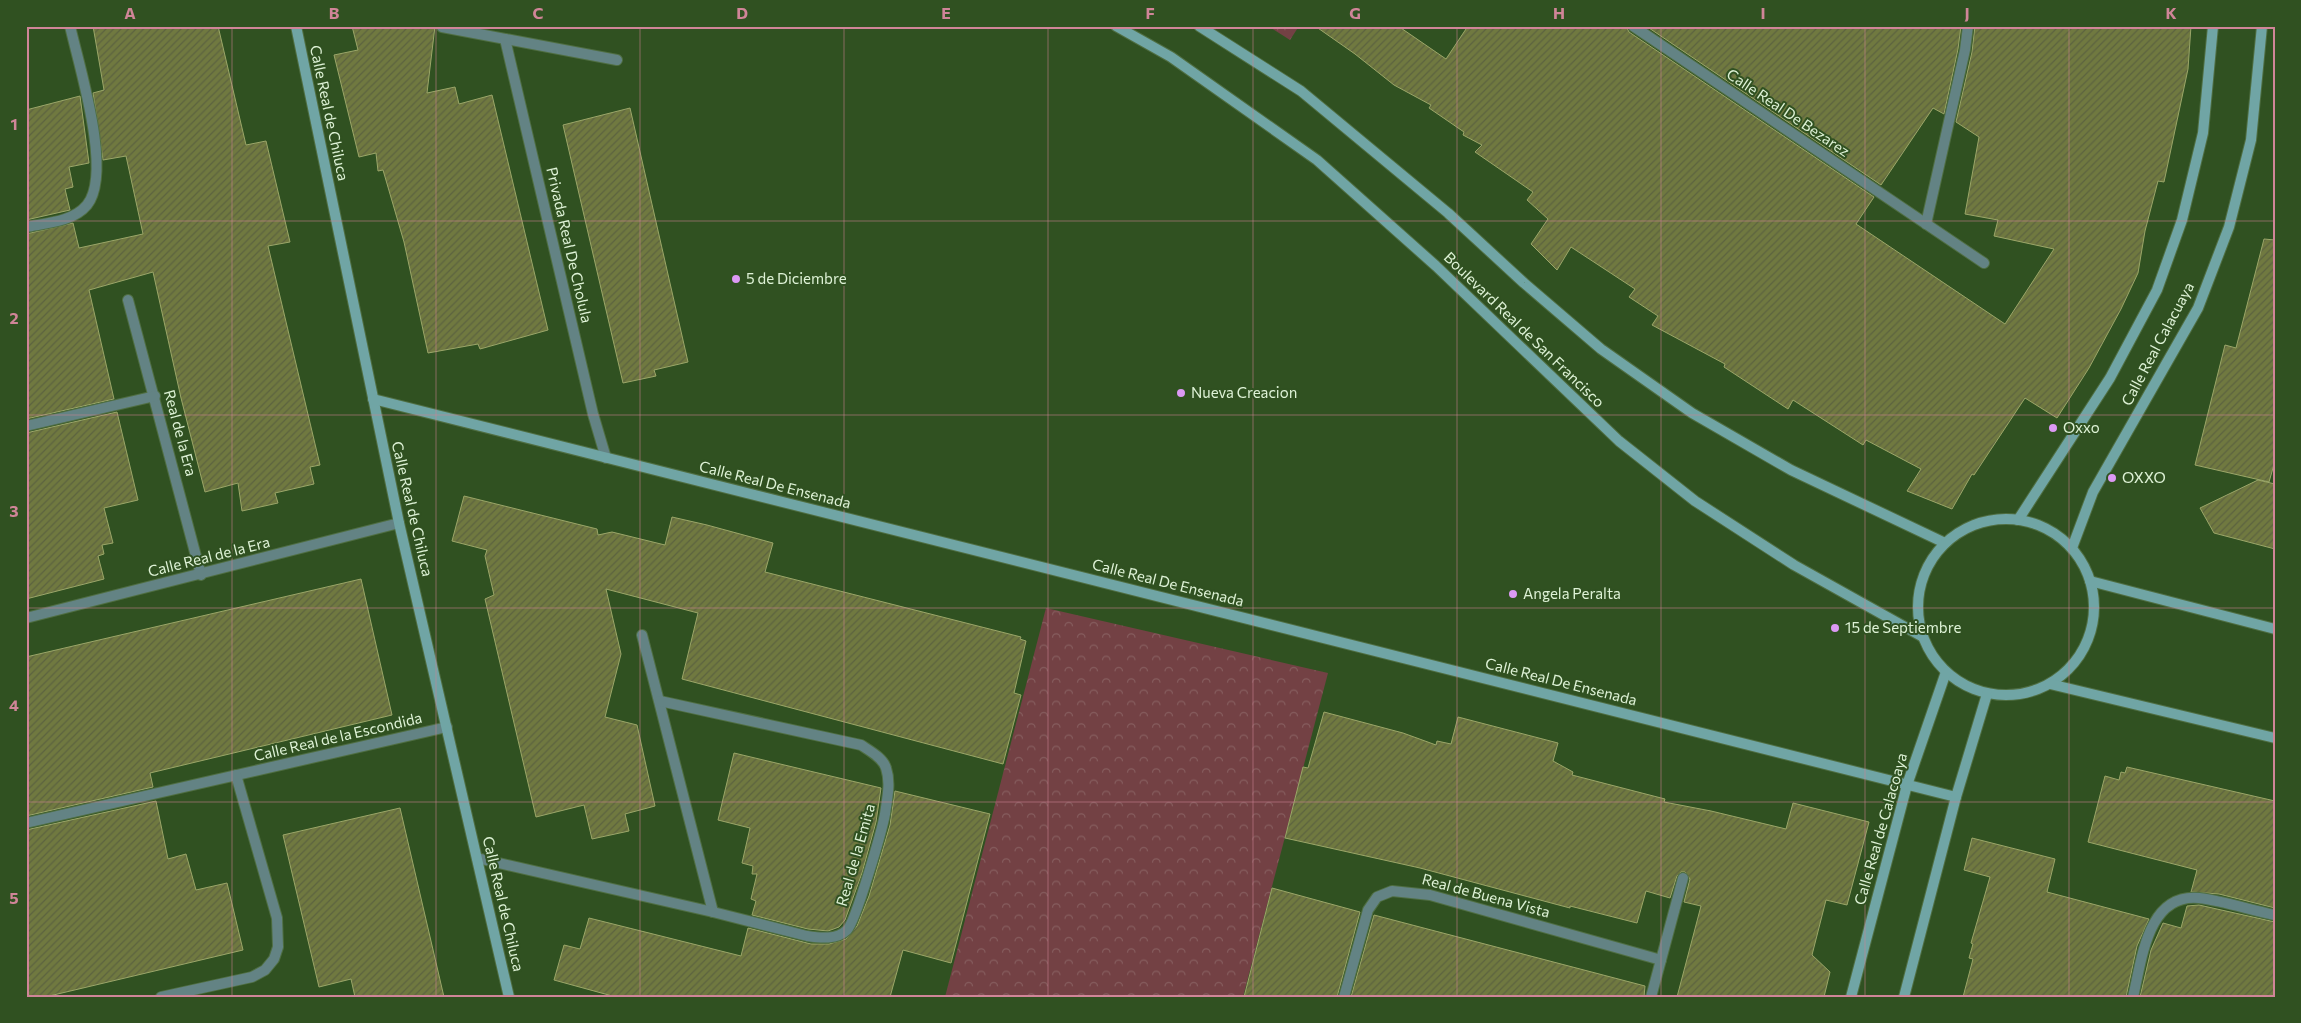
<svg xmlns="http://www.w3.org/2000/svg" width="2301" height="1023" viewBox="0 0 2301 1023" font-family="Commissioner,sans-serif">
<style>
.park{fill:url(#park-crowns)}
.building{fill:url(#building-hatch);stroke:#9ba669}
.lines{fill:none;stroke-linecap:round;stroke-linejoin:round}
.street-casing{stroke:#4f6e42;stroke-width:12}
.secondary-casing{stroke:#4f6e42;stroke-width:12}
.street{stroke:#638384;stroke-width:10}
.secondary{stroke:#70a5a5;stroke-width:10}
.grid{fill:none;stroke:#d08598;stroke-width:1;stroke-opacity:0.55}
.poi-dot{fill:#dc99f4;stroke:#305121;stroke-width:2}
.labels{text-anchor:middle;stroke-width:4;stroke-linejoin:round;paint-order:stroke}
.street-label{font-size:15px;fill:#def2d6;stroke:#305121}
.poi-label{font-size:15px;fill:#def2d6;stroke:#305121;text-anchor:start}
.neatline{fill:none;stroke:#d08598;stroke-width:2}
.grid-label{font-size:16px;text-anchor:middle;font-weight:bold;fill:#d08598}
</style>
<defs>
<pattern id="park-crowns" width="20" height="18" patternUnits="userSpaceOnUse" patternTransform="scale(1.25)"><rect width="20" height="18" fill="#734144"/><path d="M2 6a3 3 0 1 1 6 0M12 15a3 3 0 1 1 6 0" fill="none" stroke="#865d5e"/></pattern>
<pattern id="building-hatch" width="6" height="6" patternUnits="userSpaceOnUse" patternTransform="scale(1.25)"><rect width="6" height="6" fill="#707940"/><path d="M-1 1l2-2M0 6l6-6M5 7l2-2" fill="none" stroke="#5c6340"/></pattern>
</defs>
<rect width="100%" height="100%" fill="#305121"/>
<g class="park">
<path d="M 1268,26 L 1299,26 L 1290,40 Z"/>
<path d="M 1046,608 L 1328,673 L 1243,997 L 945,997 Z"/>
</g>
<g class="building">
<path d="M 93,26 L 218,26 L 246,145 L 266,141 L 290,242 L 268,246 L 320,465 L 310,467 L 314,484 L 275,493 L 278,503 L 242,511 L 238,483 L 205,492 L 181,398 L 153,272 L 89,290 L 114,399 L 26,419 L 26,234 L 73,223 L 79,248 L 143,234 L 126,156 L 103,160 L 93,93 L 104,90 Z"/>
<path d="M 352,26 L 435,26 L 427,93 L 455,87 L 459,104 L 492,95 L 548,330 L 480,349 L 478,344 L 428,353 L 404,242 L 383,170 L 378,171 L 376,153 L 359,157 L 334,55 L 358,50 Z"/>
<path d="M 1315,26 L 1398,26 L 1446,59 L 1468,26 L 1626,26 L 1629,32 L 1874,197 L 1856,224 L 2005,324 L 2054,249 L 1994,236 L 1998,220 L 1965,214 L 1979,137 L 1956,122 L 1972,52 L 1975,26 L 2191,26 L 2188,69 L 2164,182 L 2158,181 L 2145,231 L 2138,273 L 2121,309 L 2089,368 L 2057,418 L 2025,398 L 1974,475 L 1972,474 L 1952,509 L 1907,491 L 1921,469 L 1866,440 L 1863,445 L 1793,400 L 1788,409 L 1724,367 L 1725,364 L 1652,325 L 1658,316 L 1629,297 L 1635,289 L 1571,247 L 1557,270 L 1531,244 L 1548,219 L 1527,200 L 1533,192 L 1475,152 L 1482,145 L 1463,135 L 1464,132 L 1429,108 L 1431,105 L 1394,85 L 1355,54 Z"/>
<path d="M 1646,26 L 1961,26 L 1958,49 L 1944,114 L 1933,108 L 1881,185 Z"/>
<path d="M 80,96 L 89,163 L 69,167 L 73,187 L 65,189 L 70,210 L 26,220 L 26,110 Z"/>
<path d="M 630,108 L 688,362 L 654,370 L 656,376 L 623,383 L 563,125 Z"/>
<path d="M 2264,239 L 2275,240 L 2275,461 L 2269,482 L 2195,465 L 2225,345 L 2236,348 Z"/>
<path d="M 117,412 L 138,500 L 104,508 L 113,543 L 102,545 L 104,554 L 98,556 L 104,579 L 26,599 L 26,433 Z"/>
<path d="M 2258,480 L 2275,484 L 2275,549 L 2214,533 L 2200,508 Z"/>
<path d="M 464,496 L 597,529 L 598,535 L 612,532 L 665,545 L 672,517 L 707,525 L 773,543 L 765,572 L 1021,637 L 1020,639 L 1026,641 L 1014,693 L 1021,695 L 1003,764 L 682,679 L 698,613 L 606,589 L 621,654 L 605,717 L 637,725 L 655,806 L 625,814 L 629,831 L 592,839 L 584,805 L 536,817 L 485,599 L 494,595 L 485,556 L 487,550 L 452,541 Z"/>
<path d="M 361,579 L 392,715 L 150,773 L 153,787 L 26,816 L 26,657 Z"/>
<path d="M 1324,712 L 1403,733 L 1436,745 L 1437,741 L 1451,744 L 1458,717 L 1558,743 L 1553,761 L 1573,772 L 1572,775 L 1665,799 L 1664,802 L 1711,811 L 1786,829 L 1793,803 L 1869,822 L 1847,905 L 1826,900 L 1812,955 L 1830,972 L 1824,997 L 1677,997 L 1701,906 L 1684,902 L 1690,879 L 1685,872 L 1681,872 L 1677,876 L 1670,898 L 1646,891 L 1637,923 L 1570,906 L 1570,908 L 1420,868 L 1285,838 L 1303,767 L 1308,768 Z"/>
<path d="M 734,753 L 881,788 L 876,822 L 862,873 L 845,920 L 839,927 L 828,931 L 808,929 L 752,915 L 756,901 L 751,899 L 757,874 L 752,874 L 753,866 L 742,863 L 750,828 L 718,820 Z"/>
<path d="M 2127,767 L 2275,801 L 2275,908 L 2219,894 L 2191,892 L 2197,870 L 2088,842 L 2105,776 L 2119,780 L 2121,772 L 2125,773 Z"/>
<path d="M 895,791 L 990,814 L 951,963 L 903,950 L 890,997 L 616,997 L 554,980 L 564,945 L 580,949 L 589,918 L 741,956 L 748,928 L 811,944 L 829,944 L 846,939 L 857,926 L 869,896 L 890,825 Z"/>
<path d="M 156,801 L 168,859 L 186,854 L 196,890 L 227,883 L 243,950 L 45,997 L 26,997 L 26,830 Z"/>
<path d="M 400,808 L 444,997 L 355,997 L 351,979 L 319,987 L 283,835 Z"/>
<path d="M 1972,838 L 2055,859 L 2047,892 L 2149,919 L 2137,946 L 2126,997 L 1963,997 L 1973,959 L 1969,958 L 1973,944 L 1971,943 L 1990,877 L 1964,870 Z"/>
<path d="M 1272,888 L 1360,912 L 1337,997 L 1244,997 Z"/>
<path d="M 2199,905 L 2275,922 L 2275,997 L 2140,997 L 2151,950 L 2163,923 L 2181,928 L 2187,906 Z"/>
<path d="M 1374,915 L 1645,986 L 1644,997 L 1351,997 Z"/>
</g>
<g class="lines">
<g class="street-casing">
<g id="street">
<path d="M 1633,26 L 1984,263"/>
<path d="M 442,27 L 617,60"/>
<path d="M 505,39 L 593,414 L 606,458"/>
<path d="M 1926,224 L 1965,50 L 1968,26"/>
<path d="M 26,227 C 46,223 73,222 87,205 C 113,173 79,66 70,26"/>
<path d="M 128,300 L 201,575"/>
<path d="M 26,426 L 155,396"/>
<path d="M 26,618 L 399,523"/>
<path d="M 642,635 L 713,912"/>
<path d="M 26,823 L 447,727"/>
<path d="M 477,858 L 713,912 L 807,936 C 820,938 837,940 847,930 C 856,921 882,830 885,814 C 887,799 891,783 886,768 C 883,758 870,751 861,745 L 660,701"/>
<path d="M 161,997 L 252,977 L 265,970 L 274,959 L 278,947 L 277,918 L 236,775"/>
<path d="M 1344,997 L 1368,910 L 1377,897 L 1392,891 L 1430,895 L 1661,960"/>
<path d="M 1651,997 L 1683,878"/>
<path d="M 2133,997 C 2142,960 2147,893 2199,898 C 2224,901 2250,910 2275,915"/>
</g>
</g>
<g class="secondary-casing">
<g id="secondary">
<path d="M 296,26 L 399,523 L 509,997"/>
<path d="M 1116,26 L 1171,57 L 1317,160 L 1436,266 L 1619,441 L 1695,501 L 1794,565 L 1923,637"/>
<path d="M 1199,26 L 1301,91 L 1448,213 L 1524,283 L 1601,349 L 1692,413 L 1791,470 L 1945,543"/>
<path d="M 373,399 L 1956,797"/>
<circle cx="2006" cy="607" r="88"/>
<path d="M 2018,520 L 2110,378 L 2157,290 L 2182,220 L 2203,133 L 2213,26"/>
<path d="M 2072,548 L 2093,492 L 2198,308 L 2229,227 L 2251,140 L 2262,26"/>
<path d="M 2090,581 L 2275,629"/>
<path d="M 2050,684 L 2275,738"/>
<path d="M 1851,997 L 1907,785 L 1946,672"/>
<path d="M 1904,997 L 1956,797 L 1987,694"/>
</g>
</g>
<use href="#street" class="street"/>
<use href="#secondary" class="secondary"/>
</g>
<path class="grid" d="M 232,26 L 232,997M 436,26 L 436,997M 640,26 L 640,997M 844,26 L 844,997M 1048,26 L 1048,997M 1253,26 L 1253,997M 1457,26 L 1457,997M 1661,26 L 1661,997M 1865,26 L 1865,997M 2069,26 L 2069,997M 26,221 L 2275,221M 26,415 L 2275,415M 26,608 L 2275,608M 26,802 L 2275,802"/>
<g class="poi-dot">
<circle cx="736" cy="279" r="5"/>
<circle cx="1181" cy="393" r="5"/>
<circle cx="2053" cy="428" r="5"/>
<circle cx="2112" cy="478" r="5"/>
<circle cx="1513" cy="594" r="5"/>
<circle cx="1835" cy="628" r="5"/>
</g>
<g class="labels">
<g class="street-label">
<text transform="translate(329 113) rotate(78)" y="5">Calle Real de Chiluca</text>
<text transform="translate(1788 113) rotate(34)" y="5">Calle Real De Bezarez</text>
<text transform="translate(569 245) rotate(77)" y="5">Privada Real De Cholula</text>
<text transform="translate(1524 330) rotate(44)" y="5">Boulevard Real de San Francisco</text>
<text transform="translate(2158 344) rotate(-62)" y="5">Calle Real Calacuaya</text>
<text transform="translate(180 433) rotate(75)" y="5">Real de la Era</text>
<text transform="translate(775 485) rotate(14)" y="5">Calle Real De Ensenada</text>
<text transform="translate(412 509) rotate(77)" y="5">Calle Real de Chiluca</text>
<text transform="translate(209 557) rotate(-14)" y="5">Calle Real de la Era</text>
<text transform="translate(1168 583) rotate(14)" y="5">Calle Real De Ensenada</text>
<text transform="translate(1561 682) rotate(14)" y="5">Calle Real De Ensenada</text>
<text transform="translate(338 737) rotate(-13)" y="5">Calle Real de la Escondida</text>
<text transform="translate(1881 829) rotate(-74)" y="5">Calle Real de Calacoaya</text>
<text transform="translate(856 855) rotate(-74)" y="5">Real de la Emita</text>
<text transform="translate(1486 896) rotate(15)" y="5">Real de Buena Vista</text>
<text transform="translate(503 904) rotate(77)" y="5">Calle Real de Chiluca</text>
</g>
<g class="poi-label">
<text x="746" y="284">5 de Diciembre</text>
<text x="1191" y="398">Nueva Creacion</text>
<text x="2063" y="433">Oxxo</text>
<text x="2122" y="483">OXXO</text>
<text x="1523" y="599">Angela Peralta</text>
<text x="1845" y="633">15 de Septiembre</text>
</g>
</g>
<rect width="2301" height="1023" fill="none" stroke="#305121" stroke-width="55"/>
<rect x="28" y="28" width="2246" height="968" class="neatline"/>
<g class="grid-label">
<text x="130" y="19">A</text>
<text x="334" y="19">B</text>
<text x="538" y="19">C</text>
<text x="742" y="19">D</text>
<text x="946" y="19">E</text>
<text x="1150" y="19">F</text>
<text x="1355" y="19">G</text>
<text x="1559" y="19">H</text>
<text x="1763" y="19">I</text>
<text x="1967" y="19">J</text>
<text x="2171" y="19">K</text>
<text x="14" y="130">1</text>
<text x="14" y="324">2</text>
<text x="14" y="517">3</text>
<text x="14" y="711">4</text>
<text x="14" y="904">5</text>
</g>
</svg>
